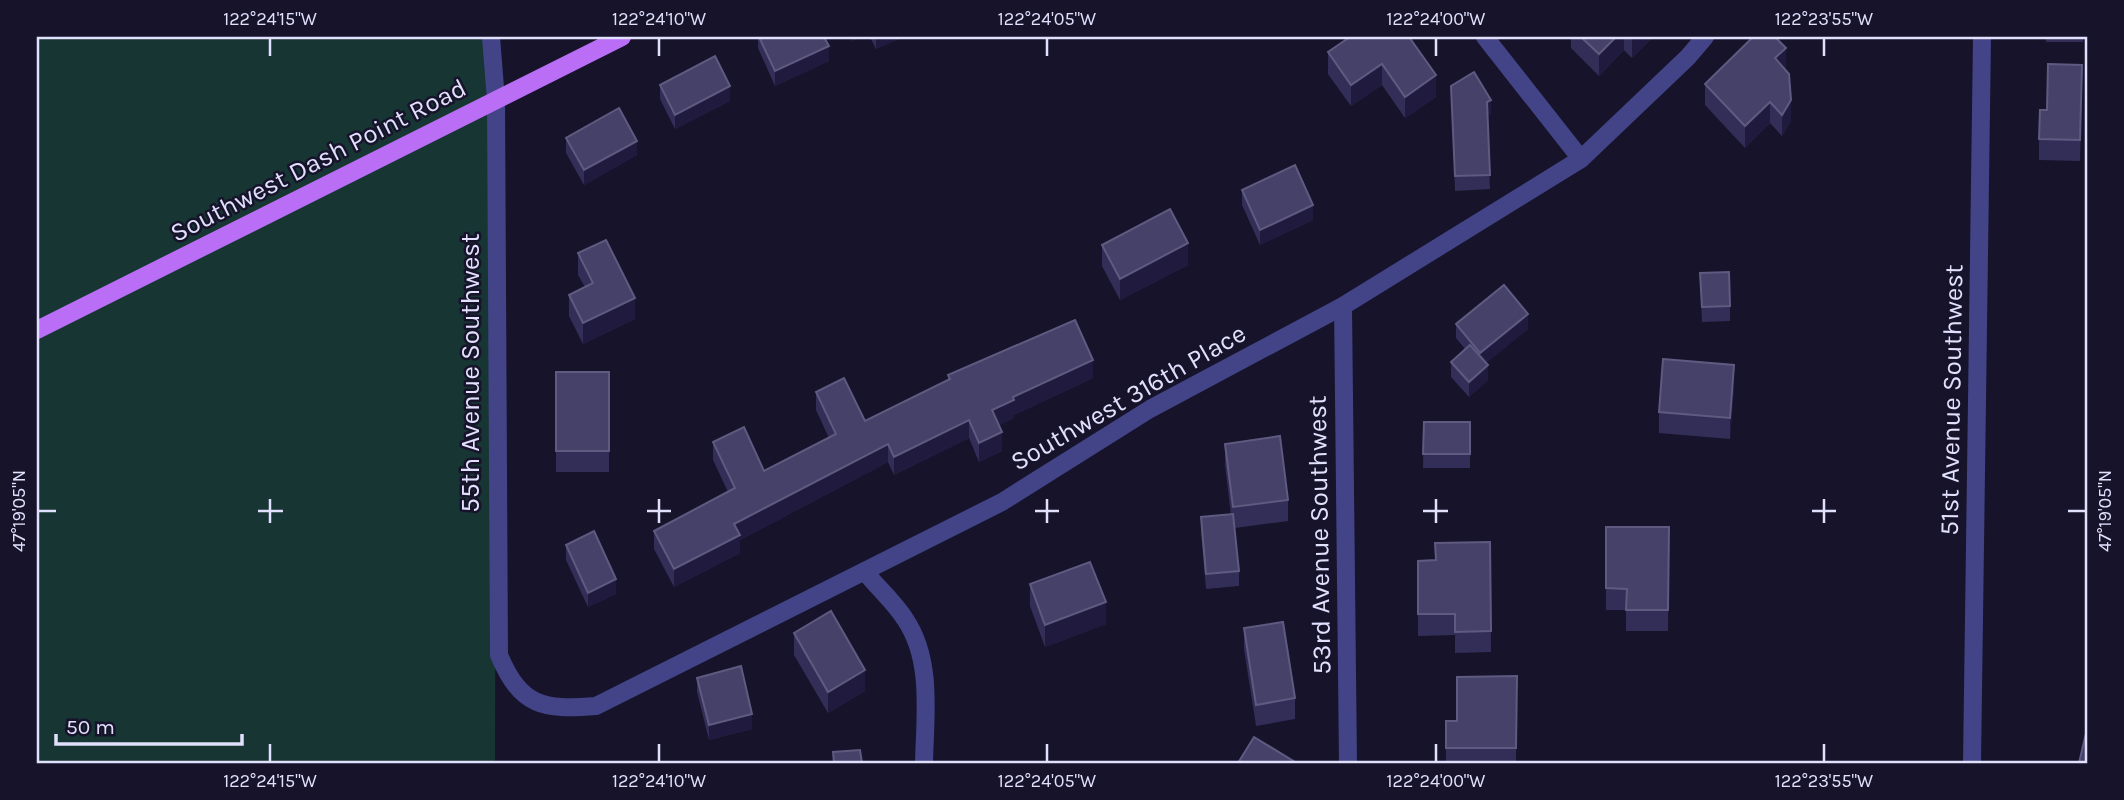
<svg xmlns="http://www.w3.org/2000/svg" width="2124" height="800" viewBox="0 0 2124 800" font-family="Karla,sans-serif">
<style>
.green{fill:#173532}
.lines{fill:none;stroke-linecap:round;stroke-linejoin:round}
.minor{stroke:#424487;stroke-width:18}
.major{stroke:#ba6ef6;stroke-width:18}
.wall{fill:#332e57}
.shaded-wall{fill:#201b3e}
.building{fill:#464169;stroke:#5e5a80;stroke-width:2}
.ticks{fill:none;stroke:#e1e0fd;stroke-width:2.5}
.labels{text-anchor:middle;stroke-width:5;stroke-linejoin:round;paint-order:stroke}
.street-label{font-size:26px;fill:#e1e0fd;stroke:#16132b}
.neatline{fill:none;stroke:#e1e0fd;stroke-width:2.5}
.ticks-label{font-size:18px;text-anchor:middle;fill:#e1e0fd}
</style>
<rect width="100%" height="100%" fill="#16132b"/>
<path class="green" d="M 37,37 L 497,37 L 495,763 L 37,763 Z"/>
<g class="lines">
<g class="minor">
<path d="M 491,37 L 496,100 L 499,655 C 521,707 543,710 596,706 L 1002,502 L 1150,409 L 1343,306 L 1581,159 L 1688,57 L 1705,37"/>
<path d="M 1485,37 L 1581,159"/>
<path d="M 1343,306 L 1348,763"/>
<path d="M 866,573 C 878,588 894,602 905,619 C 933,660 925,716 924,763"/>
<path d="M 1972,763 L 1982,37"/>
</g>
<path class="major" d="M 37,330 L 622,37"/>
</g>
<g class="wall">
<path d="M 758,37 L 824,37 L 829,61 L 775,86 L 758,48 Z"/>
<path d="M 870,37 L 903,37 L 876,49 Z"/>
<path d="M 1348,37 L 1409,37 L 1436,97 L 1405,118 L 1382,85 L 1351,106 L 1328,74 L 1328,52 L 1349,38 Z"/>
<path d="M 1571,37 L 1653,37 L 1632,58 L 1624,50 L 1599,76 L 1571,48 Z"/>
<rect x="2046" y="37" width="37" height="5"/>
<path d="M 1785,69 L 1791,121 L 1782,136 L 1770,123 L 1745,148 L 1705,105 L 1705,84 Z"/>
<path d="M 660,85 L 730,101 L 675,129 L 660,99 Z"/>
<path d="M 1451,86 L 1491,114 L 1487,116 L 1490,189 L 1455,191 Z"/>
<path d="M 2082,86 L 2080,161 L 2039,160 L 2039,139 L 2047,110 Z"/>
<path d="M 566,138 L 637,155 L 584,185 L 566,153 Z"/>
<path d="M 1242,190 L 1313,220 L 1260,245 L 1242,205 Z"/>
<path d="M 1102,245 L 1188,265 L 1120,300 L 1102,266 Z"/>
<path d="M 578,253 L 635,319 L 583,344 L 569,316 L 569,295 L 585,287 L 578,275 Z"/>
<path d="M 1700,273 L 1730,306 L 1730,321 L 1702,322 Z"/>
<path d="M 1456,324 L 1528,329 L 1486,363 L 1488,380 L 1469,397 L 1451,377 L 1451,362 L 1465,349 L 1456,338 Z"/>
<rect x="556" y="372" width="53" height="100"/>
<path d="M 948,375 L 1093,378 L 1014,415 L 1014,418 L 999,425 L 1002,451 L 979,462 L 969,438 L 894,475 L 888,462 L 740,540 L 740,553 L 674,587 L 654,549 L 654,531 L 728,492 L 713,460 L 713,442 L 764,471 L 829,438 L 816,410 L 816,392 L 865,421 L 948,380 Z"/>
<path d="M 1734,386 L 1730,439 L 1659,433 L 1659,412 Z"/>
<path d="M 1424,422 L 1470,422 L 1470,468 L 1423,468 Z"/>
<path d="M 1225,444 L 1288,500 L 1288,521 L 1235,528 L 1239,571 L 1239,586 L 1206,589 L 1201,532 L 1201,517 L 1231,515 L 1225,465 Z"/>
<path d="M 1606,527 L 1669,527 L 1668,631 L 1626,631 L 1626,610 L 1606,610 Z"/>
<path d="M 1490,542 L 1491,652 L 1455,653 L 1455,635 L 1418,636 L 1418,561 L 1435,560 Z"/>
<path d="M 566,545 L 616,594 L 588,607 L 566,560 Z"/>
<path d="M 1030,584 L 1106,624 L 1045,647 L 1030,606 Z"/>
<path d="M 1244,628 L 1295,698 L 1295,719 L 1256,726 L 1244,649 Z"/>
<path d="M 794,633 L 865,691 L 828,713 L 794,655 Z"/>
<path d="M 1517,676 L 1516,763 L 1446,763 L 1446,721 L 1457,721 Z"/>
<path d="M 697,678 L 752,729 L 709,740 L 697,692 Z"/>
</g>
<g class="shaded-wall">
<path d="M 851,37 L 863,37 L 851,42 Z"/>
<path d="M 876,37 L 903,37 L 876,49 Z"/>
<path d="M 1616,37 L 1624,37 L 1624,50 L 1599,76 L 1599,54 Z"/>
<path d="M 1632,37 L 1653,37 L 1632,58 Z"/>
<path d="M 829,46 L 829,61 L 775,86 L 775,71 Z"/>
<path d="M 1786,48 L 1786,69 L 1775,58 Z"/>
<path d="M 1382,64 L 1382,85 L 1351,106 L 1351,85 Z"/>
<path d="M 1436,75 L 1436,97 L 1405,118 L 1405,97 Z"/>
<path d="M 730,86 L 730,101 L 675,129 L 675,115 Z"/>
<path d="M 1491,100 L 1491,114 L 1487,117 L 1487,102 Z"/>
<path d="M 1791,100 L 1791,121 L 1782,136 L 1782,115 Z"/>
<path d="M 1770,102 L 1770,123 L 1745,148 L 1745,126 Z"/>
<path d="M 637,141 L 637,155 L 584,185 L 584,170 Z"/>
<path d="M 1313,205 L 1313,220 L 1260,245 L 1260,230 Z"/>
<path d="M 1188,243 L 1188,265 L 1120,300 L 1120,279 Z"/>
<path d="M 635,298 L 635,319 L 583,344 L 583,323 Z"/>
<path d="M 1528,314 L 1528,329 L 1480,368 L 1480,353 Z"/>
<path d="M 1093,360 L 1093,378 L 1014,415 L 1014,418 L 992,429 L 992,410 L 1013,397 Z"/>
<path d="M 1488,365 L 1488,380 L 1469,397 L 1469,382 Z"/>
<path d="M 1734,365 L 1734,386 L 1730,439 L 1730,418 Z"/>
<path d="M 969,420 L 969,438 L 894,475 L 894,457 Z"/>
<path d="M 1002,432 L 1002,451 L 979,462 L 979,443 Z"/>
<path d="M 888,444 L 888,462 L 740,540 L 740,553 L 674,587 L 674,569 L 734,524 Z"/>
<path d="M 616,579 L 616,594 L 588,607 L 588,593 Z"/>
<path d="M 1106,602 L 1106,624 L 1045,647 L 1045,625 Z"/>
<path d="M 865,670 L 865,691 L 828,713 L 828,692 Z"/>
<path d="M 752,714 L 752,729 L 709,740 L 709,725 Z"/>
</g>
<g class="building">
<path d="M 759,37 L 824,37 L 829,46 L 775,71 Z"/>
<path d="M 1350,37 L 1409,37 L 1436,75 L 1405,97 L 1382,64 L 1351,85 L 1328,52 Z"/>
<path d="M 1581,37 L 1616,37 L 1599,54 Z"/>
<path d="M 1753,37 L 1775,37 L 1786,48 L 1775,58 L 1789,74 L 1791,100 L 1782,115 L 1770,102 L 1745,126 L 1705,84 Z"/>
<path d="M 715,56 L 730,86 L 675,115 L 660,85 Z"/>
<path d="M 2048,64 L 2082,65 L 2080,140 L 2039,139 L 2040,110 L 2047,110 Z"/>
<path d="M 1474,72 L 1491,100 L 1487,102 L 1490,175 L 1455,176 L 1451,86 Z"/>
<path d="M 619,108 L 637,141 L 584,170 L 566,138 Z"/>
<path d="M 1295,165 L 1313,205 L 1260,230 L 1242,190 Z"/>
<path d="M 1170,209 L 1188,243 L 1120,279 L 1102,245 Z"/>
<path d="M 606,240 L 635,298 L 583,323 L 569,295 L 593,283 L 578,253 Z"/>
<path d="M 1729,272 L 1730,306 L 1702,307 L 1700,273 Z"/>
<path d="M 1504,285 L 1528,314 L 1480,353 L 1456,324 Z"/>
<path d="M 1075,320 L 1093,360 L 1013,397 L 1014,400 L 992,410 L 1002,432 L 979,443 L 969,420 L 894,457 L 888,444 L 734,524 L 740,535 L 674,569 L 654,531 L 735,488 L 713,442 L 744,427 L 764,471 L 836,434 L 816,392 L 844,378 L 865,421 L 950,379 L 948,375 Z"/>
<path d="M 1470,345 L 1488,365 L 1469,382 L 1451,362 Z"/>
<path d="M 1663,359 L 1734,365 L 1730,418 L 1659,412 Z"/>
<rect x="556" y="372" width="53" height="79"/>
<path d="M 1424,422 L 1470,422 L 1470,454 L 1423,454 Z"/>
<path d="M 1280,436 L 1288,500 L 1233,507 L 1225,444 Z"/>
<path d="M 1233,514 L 1239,571 L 1206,574 L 1201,517 Z"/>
<path d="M 1606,527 L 1669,527 L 1668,610 L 1626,610 L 1627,589 L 1606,588 Z"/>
<path d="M 594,531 L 616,579 L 588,593 L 566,545 Z"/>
<path d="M 1490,542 L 1491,631 L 1455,632 L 1455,614 L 1418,614 L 1418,561 L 1436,560 L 1435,543 Z"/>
<path d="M 1090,562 L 1106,602 L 1045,625 L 1030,584 Z"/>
<path d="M 831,611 L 865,670 L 828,692 L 794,633 Z"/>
<path d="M 1283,622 L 1295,698 L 1256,705 L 1244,628 Z"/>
<path d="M 741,666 L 752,714 L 709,725 L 697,678 Z"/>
<path d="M 1517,676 L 1516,748 L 1446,748 L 1446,721 L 1457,721 L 1457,677 Z"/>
<path d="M 2087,729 L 2087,763 L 2079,763 Z"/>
<path d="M 1254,737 L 1295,762 L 1294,763 L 1238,763 Z"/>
<path d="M 860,750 L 862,763 L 834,763 L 833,752 Z"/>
</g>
<path class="ticks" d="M 270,38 L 270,56M 659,38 L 659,56M 1047,38 L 1047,56M 1436,38 L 1436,56M 1824,38 L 1824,56M 270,499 L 270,523M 659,499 L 659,523M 1047,499 L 1047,523M 1436,499 L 1436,523M 1824,499 L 1824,523M 38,511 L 56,511M 258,511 L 283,511M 647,511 L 671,511M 1035,511 L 1059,511M 1423,511 L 1448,511M 1812,511 L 1836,511M 2068,511 L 2086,511M 270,744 L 270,762M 659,744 L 659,762M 1047,744 L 1047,762M 1436,744 L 1436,762M 1824,744 L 1824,762"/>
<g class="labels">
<g class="street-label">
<text transform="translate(318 160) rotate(-27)" y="9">Southwest Dash Point Road</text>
<text transform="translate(470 373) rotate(-90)" y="9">55th Avenue Southwest</text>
<text transform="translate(1128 397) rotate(-30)" y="9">Southwest 316th Place</text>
<text transform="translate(1951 400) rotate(-89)" y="9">51st Avenue Southwest</text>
<text transform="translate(1319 535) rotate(-91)" y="9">53rd Avenue Southwest</text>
</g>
</g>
<rect width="2124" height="800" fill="none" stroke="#16132b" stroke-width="77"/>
<path d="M56 734v10h186v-10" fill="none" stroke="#e1e0fd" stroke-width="3.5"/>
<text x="66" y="734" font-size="21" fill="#e1e0fd" stroke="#16132b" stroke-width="5" paint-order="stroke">50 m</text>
<rect x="38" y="38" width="2048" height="724" class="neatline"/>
<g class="ticks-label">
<text x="270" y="25">122°24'15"W</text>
<text x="659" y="25">122°24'10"W</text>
<text x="1047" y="25">122°24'05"W</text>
<text x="1436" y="25">122°24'00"W</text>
<text x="1824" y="25">122°23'55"W</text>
<text transform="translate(19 511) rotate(-90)" y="6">47°19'05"N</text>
<text transform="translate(2105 511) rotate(-90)" y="6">47°19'05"N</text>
<text x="270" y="787">122°24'15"W</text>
<text x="659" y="787">122°24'10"W</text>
<text x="1047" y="787">122°24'05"W</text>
<text x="1436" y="787">122°24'00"W</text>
<text x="1824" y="787">122°23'55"W</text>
</g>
</svg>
